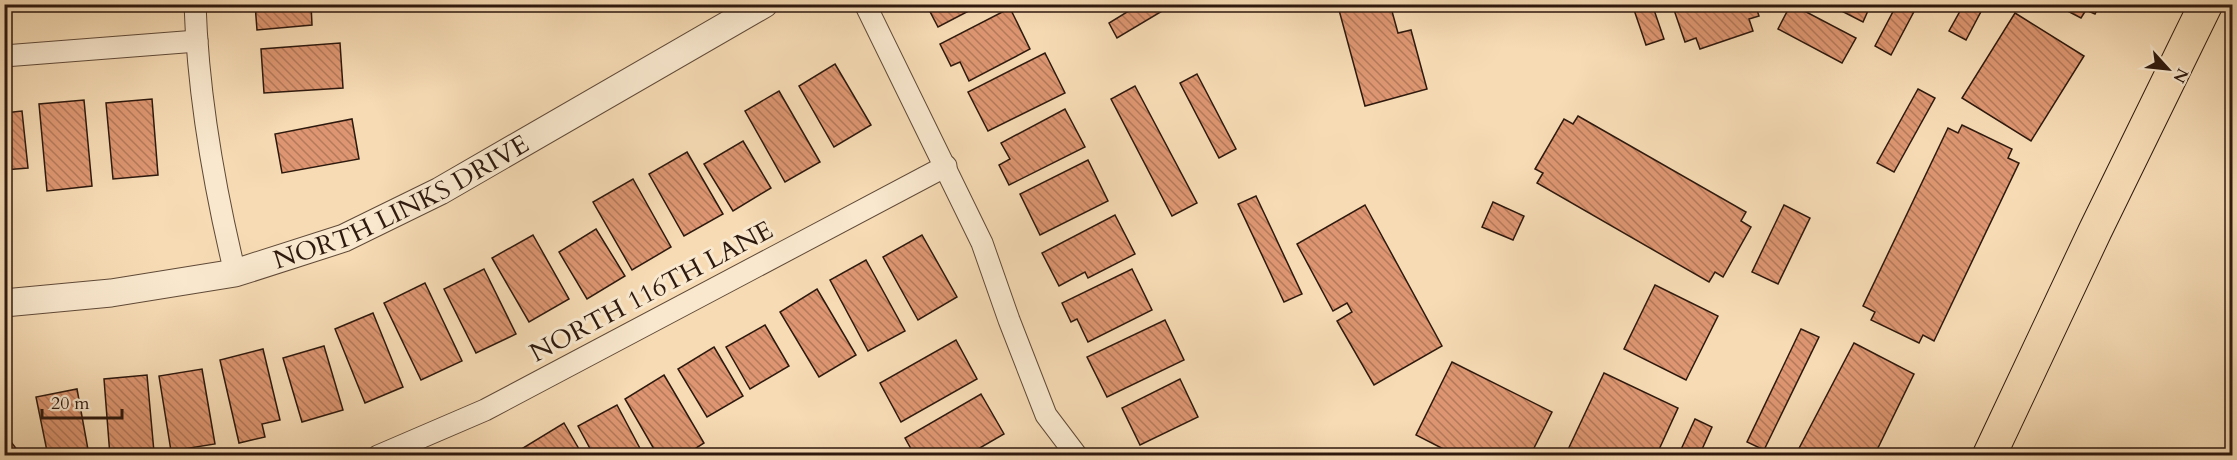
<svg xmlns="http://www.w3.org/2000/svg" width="2237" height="460" viewBox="0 0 2237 460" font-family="Cardo,serif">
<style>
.building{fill:url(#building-back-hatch);stroke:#2e190e;stroke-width:1.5}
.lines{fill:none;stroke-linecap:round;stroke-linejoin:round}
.minor-casing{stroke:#604a38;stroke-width:23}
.tertiary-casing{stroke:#604a38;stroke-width:29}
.primary-casing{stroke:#2e190e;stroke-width:35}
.minor{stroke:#f9e8ce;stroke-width:21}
.tertiary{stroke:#f9e8ce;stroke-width:27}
.primary{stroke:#f6dbb4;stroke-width:33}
.labels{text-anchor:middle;stroke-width:6;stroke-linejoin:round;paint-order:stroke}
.street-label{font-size:26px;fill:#2e190e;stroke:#f9e8ce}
</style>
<defs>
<pattern id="building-back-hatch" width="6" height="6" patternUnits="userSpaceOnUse" patternTransform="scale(1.5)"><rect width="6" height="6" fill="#dd9671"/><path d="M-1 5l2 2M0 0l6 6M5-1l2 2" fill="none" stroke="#b47a5b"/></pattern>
</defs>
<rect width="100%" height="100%" fill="#f6dbb4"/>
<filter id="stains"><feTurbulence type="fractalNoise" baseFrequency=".00333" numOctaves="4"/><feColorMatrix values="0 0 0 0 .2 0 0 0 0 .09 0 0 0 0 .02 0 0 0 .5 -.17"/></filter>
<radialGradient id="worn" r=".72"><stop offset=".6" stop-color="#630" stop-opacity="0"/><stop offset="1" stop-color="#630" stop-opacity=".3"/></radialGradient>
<g class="building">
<path d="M 255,4 L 311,4 L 312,25 L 257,30 Z"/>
<path d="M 926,4 L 982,4 L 938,27 Z"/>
<path d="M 1140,4 L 1174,4 L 1117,38 L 1109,23 Z"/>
<path d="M 1358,4 L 1390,4 L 1398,33 L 1411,30 L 1427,89 L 1365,106 L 1339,10 Z"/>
<path d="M 1632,4 L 1652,4 L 1664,39 L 1646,45 Z"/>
<path d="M 1672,4 L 1755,4 L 1759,16 L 1749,19 L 1753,31 L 1700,49 L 1696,38 L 1685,42 Z"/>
<path d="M 1791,4 L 1856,38 L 1842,63 L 1778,29 Z"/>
<path d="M 1828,4 L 1871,4 L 1863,22 Z"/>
<path d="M 1897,4 L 1918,4 L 1891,55 L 1875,46 Z"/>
<path d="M 1964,4 L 1985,4 L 1966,40 L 1949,31 Z"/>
<path d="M 2054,4 L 2100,4 L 2095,14 L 2086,10 L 2081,18 Z"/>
<path d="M 1010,8 L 1030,49 L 969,81 L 960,62 L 951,66 L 940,44 Z"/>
<path d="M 2015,13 L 2084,56 L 2031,141 L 1962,98 Z"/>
<path d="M 340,43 L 343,88 L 264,93 L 261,49 Z"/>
<path d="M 1045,53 L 1065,93 L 988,131 L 968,92 Z"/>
<path d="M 835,64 L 871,125 L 834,147 L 799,86 Z"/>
<path d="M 1197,74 L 1236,149 L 1219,158 L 1180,83 Z"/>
<path d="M 1135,86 L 1197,203 L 1172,216 L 1111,99 Z"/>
<path d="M 1918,89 L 1935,98 L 1894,172 L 1877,163 Z"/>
<path d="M 779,91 L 820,162 L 785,182 L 745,111 Z"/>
<path d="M 152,99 L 158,175 L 113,179 L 106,103 Z"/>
<path d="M 84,100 L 92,186 L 47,191 L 39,104 Z"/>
<path d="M 1065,109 L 1085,147 L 1009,185 L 999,165 L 1010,159 L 1001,143 Z"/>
<path d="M 22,111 L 28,168 L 4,170 L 4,113 Z"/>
<path d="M 1578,116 L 1746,212 L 1741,221 L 1751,227 L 1723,277 L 1715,272 L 1709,282 L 1537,183 L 1543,173 L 1535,169 L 1564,119 L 1573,124 Z"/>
<path d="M 352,119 L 359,159 L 282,173 L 275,134 Z"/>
<path d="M 1962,125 L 2012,149 L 2008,158 L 2019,163 L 1934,341 L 1923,335 L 1919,343 L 1871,320 L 1875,312 L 1863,306 L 1948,128 L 1958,133 Z"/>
<path d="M 743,141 L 771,188 L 733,211 L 704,164 Z"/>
<path d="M 687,152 L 723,214 L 684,236 L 649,174 Z"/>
<path d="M 1088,160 L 1108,201 L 1040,235 L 1020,194 Z"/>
<path d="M 633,179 L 671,247 L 632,270 L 593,202 Z"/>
<path d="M 1256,196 L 1302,294 L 1284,302 L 1238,204 Z"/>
<path d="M 1493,202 L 1524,216 L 1513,240 L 1482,227 Z"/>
<path d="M 1365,205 L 1442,346 L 1374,385 L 1337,321 L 1352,312 L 1347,303 L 1333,311 L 1297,244 Z"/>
<path d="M 1784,205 L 1810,218 L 1778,284 L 1752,272 Z"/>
<path d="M 1115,215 L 1135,254 L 1088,278 L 1085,272 L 1059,286 L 1042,253 Z"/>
<path d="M 596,229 L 625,276 L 587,299 L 559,252 Z"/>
<path d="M 533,235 L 569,299 L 529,322 L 492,258 Z"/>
<path d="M 922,235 L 957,297 L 918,320 L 883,257 Z"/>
<path d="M 866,260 L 905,331 L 868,351 L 830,280 Z"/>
<path d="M 484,269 L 516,334 L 476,353 L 444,289 Z"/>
<path d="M 1132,269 L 1152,310 L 1088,342 L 1077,319 L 1071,322 L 1062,303 Z"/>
<path d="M 425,283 L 462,361 L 421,380 L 384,303 Z"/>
<path d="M 1655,285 L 1718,316 L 1686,380 L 1624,349 Z"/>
<path d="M 817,289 L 856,355 L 819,377 L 780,312 Z"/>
<path d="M 373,313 L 403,387 L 365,403 L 335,329 Z"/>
<path d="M 1165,320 L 1184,360 L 1107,397 L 1087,357 Z"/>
<path d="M 765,325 L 789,366 L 750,389 L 726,347 Z"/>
<path d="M 1801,329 L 1819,337 L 1764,450 L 1747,442 Z"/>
<path d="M 956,340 L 977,379 L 901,422 L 880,383 Z"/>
<path d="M 1854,343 L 1914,374 L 1874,456 L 1795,456 Z"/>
<path d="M 324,346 L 343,410 L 302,422 L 283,358 Z"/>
<path d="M 714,347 L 743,396 L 707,417 L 678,369 Z"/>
<path d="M 263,349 L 280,420 L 262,424 L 265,437 L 239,443 L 220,360 Z"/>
<path d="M 1452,362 L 1552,412 L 1530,456 L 1457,456 L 1416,435 Z"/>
<path d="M 202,369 L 215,444 L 171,451 L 159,376 Z"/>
<path d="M 1604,373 L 1678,408 L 1656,456 L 1565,456 Z"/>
<path d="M 147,375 L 154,452 L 137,453 L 137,456 L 110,456 L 104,379 Z"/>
<path d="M 664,375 L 704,443 L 684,456 L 658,456 L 625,399 Z"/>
<path d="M 1180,379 L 1198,417 L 1140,445 L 1122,408 Z"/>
<path d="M 77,389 L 89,455 L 48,456 L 36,397 Z"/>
<path d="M 981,394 L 1004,434 L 966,456 L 915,456 L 905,438 Z"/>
<path d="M 617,405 L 644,456 L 594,456 L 578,426 Z"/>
<path d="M 1695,419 L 1712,427 L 1699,456 L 1678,456 Z"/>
<path d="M 564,423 L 583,456 L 527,456 L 523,448 Z"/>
<path d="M 4,433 L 22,456 L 4,456 Z"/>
</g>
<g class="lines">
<g class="minor-casing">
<g id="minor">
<path d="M 195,4 C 198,95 214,186 235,273"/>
<path d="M 865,4 L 982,243 L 1009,320 L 1046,415 L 1077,456"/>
<path d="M 4,56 L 197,41"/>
<path d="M 378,456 L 485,410 L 946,166"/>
</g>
</g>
<g class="tertiary-casing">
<g id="tertiary">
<path id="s1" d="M 4,303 L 111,293 L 235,273 L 344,238 L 440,191 L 764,4"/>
</g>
</g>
<g class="primary-casing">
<path id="primary" d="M 1989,456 L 2095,231 L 2206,4"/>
</g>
<use href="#minor" class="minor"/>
<use href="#tertiary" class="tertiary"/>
<use href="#primary" class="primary"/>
</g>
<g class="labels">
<g class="street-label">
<text dy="9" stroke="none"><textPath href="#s1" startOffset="414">NORTH LINKS DRIVE</textPath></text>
<text transform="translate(651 291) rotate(-28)" y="9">NORTH 116TH LANE</text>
</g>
</g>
<rect width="2237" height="460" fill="none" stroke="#f6dbb4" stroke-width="24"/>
<rect x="6" y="6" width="2225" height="448" fill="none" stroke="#2e190e" stroke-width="3"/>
<rect x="12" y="12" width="2213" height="436" fill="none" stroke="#2e190e" stroke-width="1.5"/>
<g transform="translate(2168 69) rotate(117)" stroke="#f9e8ce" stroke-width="4.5" paint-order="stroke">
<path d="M0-4.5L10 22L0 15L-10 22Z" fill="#2e190e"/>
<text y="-9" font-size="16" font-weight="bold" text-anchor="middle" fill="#2e190e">N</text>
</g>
<path d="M42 409v9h80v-9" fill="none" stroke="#2e190e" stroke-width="3"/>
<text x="51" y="409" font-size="18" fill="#2e190e" stroke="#f9e8ce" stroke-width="4.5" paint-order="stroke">20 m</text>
<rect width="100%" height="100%" filter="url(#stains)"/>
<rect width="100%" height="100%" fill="url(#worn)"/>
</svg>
